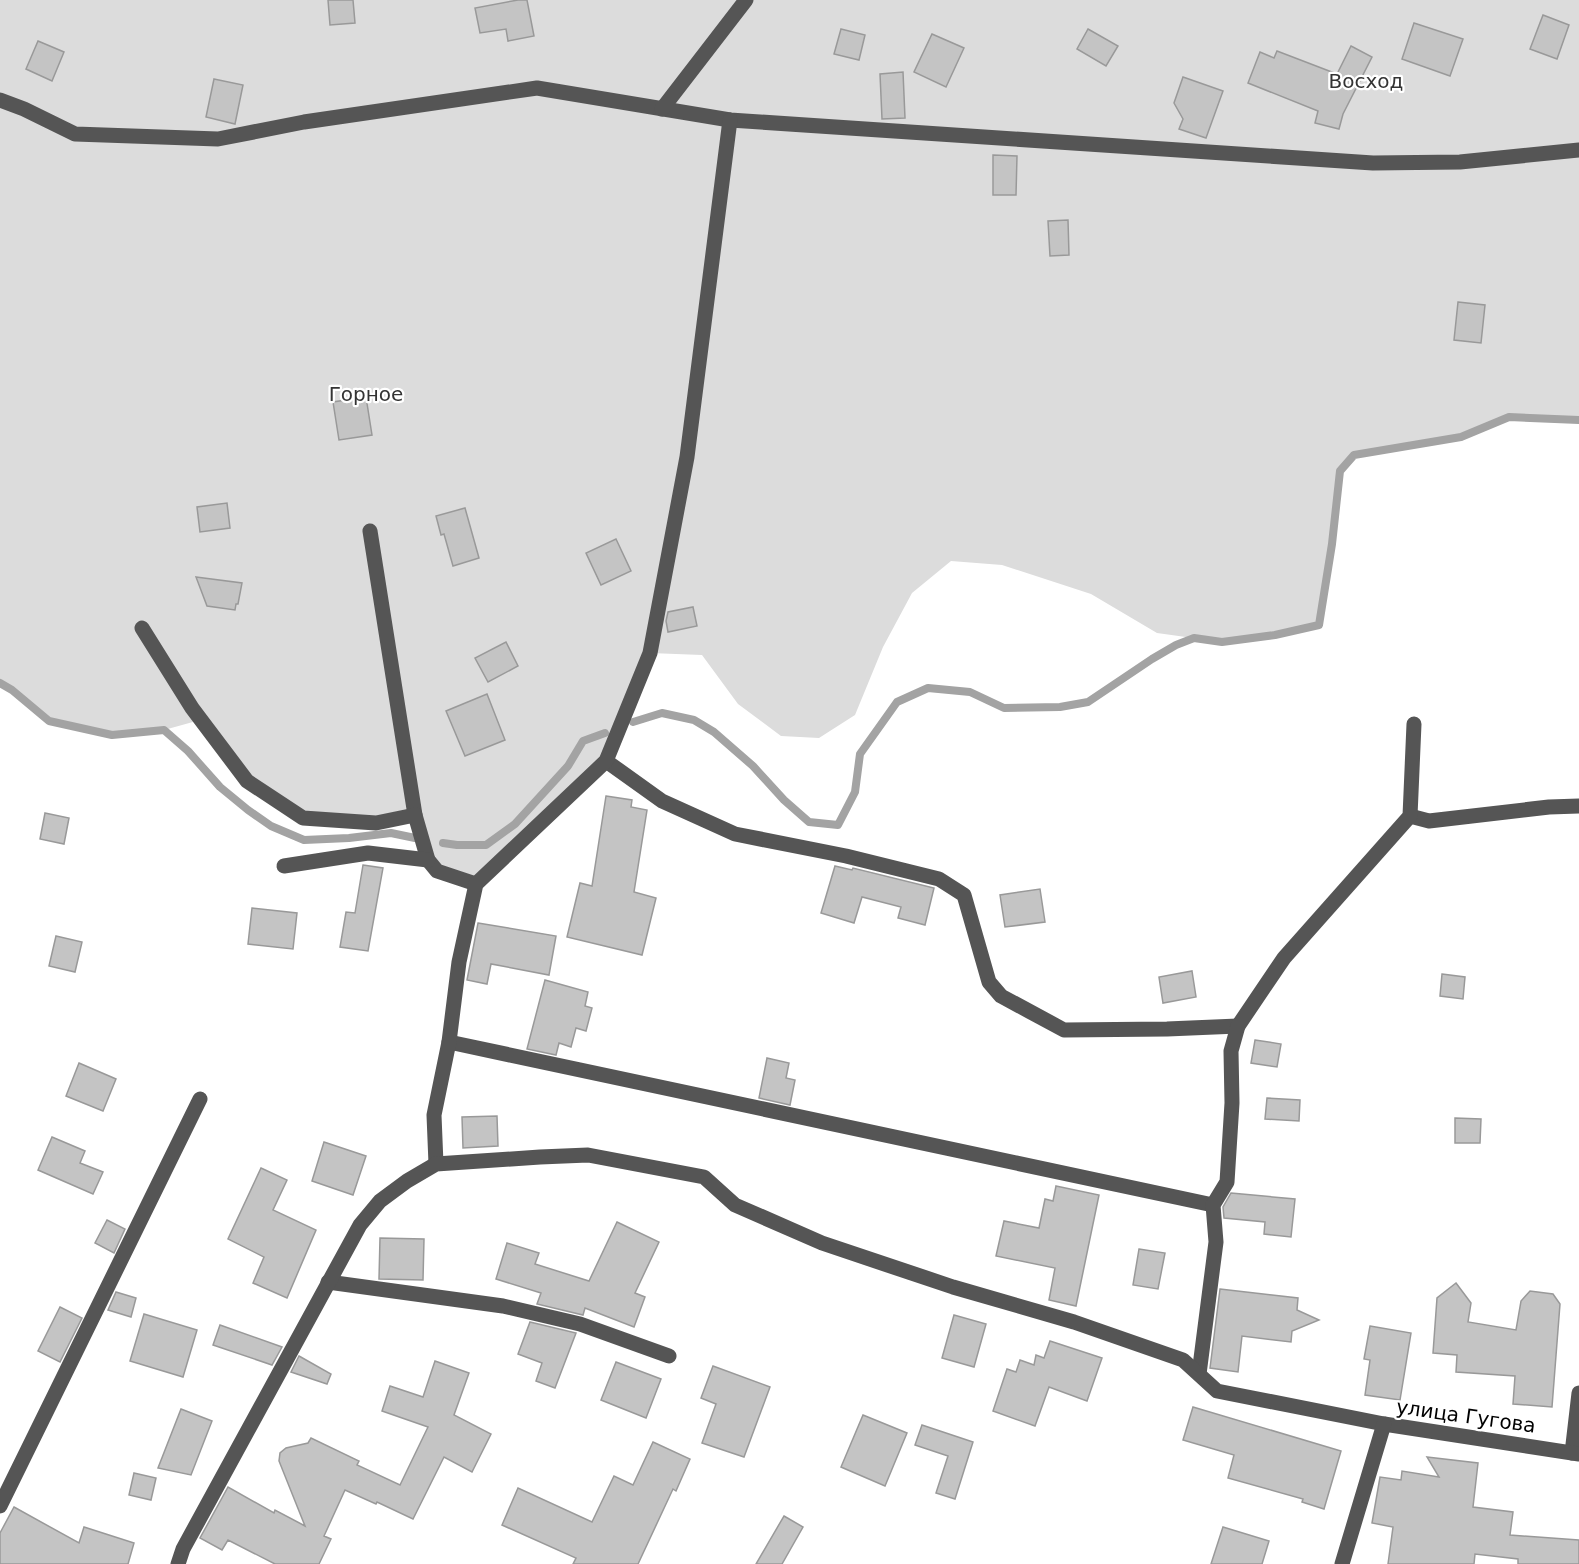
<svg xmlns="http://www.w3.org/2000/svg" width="1579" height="1564" viewBox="0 0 1579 1564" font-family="'DejaVu Sans',sans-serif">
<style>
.green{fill:#dcdcdc}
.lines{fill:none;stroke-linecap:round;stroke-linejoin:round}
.stream{stroke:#a3a3a3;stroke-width:8}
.building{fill:#c4c4c4;stroke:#999;stroke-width:1.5}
.minor{stroke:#555;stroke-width:15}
.labels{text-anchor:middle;stroke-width:4.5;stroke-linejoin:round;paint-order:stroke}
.park-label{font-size:20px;fill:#333;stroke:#fff}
.street-label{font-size:20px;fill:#000;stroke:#fff}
</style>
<rect width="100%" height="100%" fill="#fff"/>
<path class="green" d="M 0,0 L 1579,0 L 1579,420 L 1509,417 L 1461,437 L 1354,455 L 1340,471 L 1332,544 L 1319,625 L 1275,635 L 1222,642 L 1157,633 L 1091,594 L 1002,565 L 951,561 L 912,593 L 883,647 L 855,715 L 819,738 L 781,736 L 738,704 L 702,655 L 650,653 L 606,761 L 476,884 L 437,871 L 415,815 L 303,818 L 247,781 L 200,720 L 164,730 L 112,735 L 49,721 L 12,690 L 0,683 Z"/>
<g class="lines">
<g class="stream">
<path d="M 0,683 L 12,690 L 49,721 L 112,735 L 164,730 L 188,751 L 220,787 L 248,810 L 271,826 L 304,840 L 349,838 L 391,833 L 415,838"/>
<path d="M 633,722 L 662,713 L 694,720 L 714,732 L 753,766 L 784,800 L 809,822 L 838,825 L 855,792 L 860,754 L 897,702 L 928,688 L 970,692 L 1004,708 L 1060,707 L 1088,702 L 1152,659 L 1176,645 L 1194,638 L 1222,642 L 1275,635 L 1319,625 L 1332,544 L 1340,471 L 1354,455 L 1461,437 L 1509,417 L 1579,420"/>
<path d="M 443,843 L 457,845 L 486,845 L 515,824 L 568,766 L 583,741 L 605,733"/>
</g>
</g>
<g class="building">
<path d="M 328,0 L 353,0 L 355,23 L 330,25 Z"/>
<path d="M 518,0 L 527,0 L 534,36 L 508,41 L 506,29 L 480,33 L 475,8 Z"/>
<path d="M 1543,15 L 1569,25 L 1557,59 L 1530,49 Z"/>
<path d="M 1414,23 L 1463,39 L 1450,76 L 1402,59 Z"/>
<path d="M 841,29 L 865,35 L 859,60 L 834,54 Z"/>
<path d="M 1088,29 L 1118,46 L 1106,66 L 1077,49 Z"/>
<path d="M 932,34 L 964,48 L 946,87 L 914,72 Z"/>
<path d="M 38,41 L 64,52 L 52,81 L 26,69 Z"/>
<path d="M 1351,46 L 1372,57 L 1343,114 L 1339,129 L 1315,123 L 1318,111 L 1248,83 L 1260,52 L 1274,58 L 1277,51 L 1337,74 Z"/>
<path d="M 903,72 L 905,118 L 882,119 L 880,74 Z"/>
<path d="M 1183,77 L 1223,91 L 1206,138 L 1179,129 L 1183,119 L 1174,103 Z"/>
<path d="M 214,79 L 243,85 L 235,124 L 206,117 Z"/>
<path d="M 993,155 L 1017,156 L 1016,195 L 993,195 Z"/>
<path d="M 1068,220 L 1069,255 L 1050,256 L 1048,221 Z"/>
<path d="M 1458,302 L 1485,305 L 1481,343 L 1454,340 Z"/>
<path d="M 366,397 L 372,435 L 339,440 L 333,402 Z"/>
<path d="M 227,503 L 230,528 L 200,532 L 197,507 Z"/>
<path d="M 465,508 L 479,558 L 453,566 L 444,534 L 441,535 L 436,516 Z"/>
<path d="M 616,539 L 631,571 L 601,585 L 586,553 Z"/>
<path d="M 196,577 L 242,583 L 238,604 L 236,604 L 235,610 L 207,606 Z"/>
<path d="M 693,607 L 697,626 L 668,632 L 666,621 L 668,612 Z"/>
<path d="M 506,642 L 518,666 L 488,682 L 475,658 Z"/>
<path d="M 487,694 L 505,740 L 465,756 L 446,711 Z"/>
<path d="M 606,796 L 632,800 L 631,807 L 647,810 L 634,892 L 656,898 L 642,955 L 567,937 L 580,883 L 592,886 Z"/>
<path d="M 45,813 L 69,818 L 64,844 L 40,839 Z"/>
<path d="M 363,865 L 383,868 L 368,951 L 340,947 L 346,912 L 355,913 Z"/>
<path d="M 835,866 L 852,870 L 853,868 L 934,888 L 925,925 L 898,918 L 901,907 L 862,897 L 854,923 L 821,913 Z"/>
<path d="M 1040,889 L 1045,922 L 1005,927 L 1000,895 Z"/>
<path d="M 252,908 L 297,913 L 293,949 L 248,944 Z"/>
<path d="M 478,923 L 556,936 L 549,975 L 491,964 L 487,984 L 467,980 Z"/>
<path d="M 56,936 L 82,942 L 75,972 L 49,966 Z"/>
<path d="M 1192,971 L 1196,997 L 1163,1003 L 1159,977 Z"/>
<path d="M 1442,974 L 1465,977 L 1463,999 L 1440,996 Z"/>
<path d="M 545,980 L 588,992 L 585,1006 L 592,1008 L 586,1031 L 576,1028 L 571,1047 L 559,1043 L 556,1055 L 527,1049 Z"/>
<path d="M 1255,1040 L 1281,1044 L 1277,1067 L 1251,1063 Z"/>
<path d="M 767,1058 L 789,1063 L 786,1078 L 795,1080 L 790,1105 L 759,1098 Z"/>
<path d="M 79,1063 L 116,1079 L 103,1111 L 66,1096 Z"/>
<path d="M 1267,1098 L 1300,1100 L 1299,1121 L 1265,1119 Z"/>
<path d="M 497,1116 L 498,1146 L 463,1148 L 462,1117 Z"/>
<path d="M 1455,1118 L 1481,1119 L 1480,1143 L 1455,1143 Z"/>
<path d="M 52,1137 L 85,1151 L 80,1163 L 103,1172 L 93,1194 L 38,1170 Z"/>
<path d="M 324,1142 L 366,1156 L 353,1195 L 312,1181 Z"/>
<path d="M 261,1168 L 287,1180 L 273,1210 L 316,1230 L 287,1298 L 253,1283 L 264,1257 L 228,1239 Z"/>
<path d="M 1056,1186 L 1099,1195 L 1076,1306 L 1049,1300 L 1055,1268 L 996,1256 L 1004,1221 L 1039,1228 L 1045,1199 L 1053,1201 Z"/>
<path d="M 1231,1193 L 1295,1199 L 1291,1237 L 1264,1234 L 1265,1222 L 1224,1218 L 1223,1207 Z"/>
<path d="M 107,1220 L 125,1229 L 114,1253 L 95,1243 Z"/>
<path d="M 617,1222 L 659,1242 L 635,1293 L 645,1297 L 634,1327 L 585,1308 L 583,1315 L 537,1304 L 541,1293 L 496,1279 L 507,1243 L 539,1253 L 535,1264 L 589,1281 Z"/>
<path d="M 380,1238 L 424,1239 L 423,1280 L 379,1279 Z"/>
<path d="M 1139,1249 L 1165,1253 L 1158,1289 L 1133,1285 Z"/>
<path d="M 1456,1283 L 1471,1303 L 1468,1322 L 1516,1330 L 1521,1301 L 1530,1291 L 1553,1294 L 1560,1304 L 1552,1407 L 1513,1404 L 1515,1376 L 1456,1372 L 1457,1355 L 1433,1353 L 1437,1298 Z"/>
<path d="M 1220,1289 L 1298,1298 L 1297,1310 L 1319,1320 L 1292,1331 L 1291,1342 L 1242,1336 L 1238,1372 L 1210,1368 Z"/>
<path d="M 116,1292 L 136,1298 L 131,1317 L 108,1310 Z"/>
<path d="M 60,1307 L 82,1318 L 60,1362 L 38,1351 Z"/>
<path d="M 144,1314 L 197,1330 L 183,1377 L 130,1361 Z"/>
<path d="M 954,1315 L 986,1324 L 974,1367 L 942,1358 Z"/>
<path d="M 530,1322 L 576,1333 L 555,1388 L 536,1381 L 542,1363 L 518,1354 Z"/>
<path d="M 220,1325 L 282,1347 L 272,1365 L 213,1345 Z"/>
<path d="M 1370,1326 L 1411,1333 L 1400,1400 L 1365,1395 L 1370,1360 L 1364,1359 Z"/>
<path d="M 1050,1341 L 1102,1358 L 1087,1401 L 1049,1387 L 1035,1426 L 993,1411 L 1007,1369 L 1016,1372 L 1020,1360 L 1034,1365 L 1036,1355 L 1044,1358 Z"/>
<path d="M 299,1356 L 331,1374 L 327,1384 L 291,1372 Z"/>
<path d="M 435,1361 L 469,1373 L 454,1415 L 491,1434 L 472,1472 L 444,1457 L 413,1519 L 377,1502 L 376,1504 L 345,1490 L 324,1536 L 331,1539 L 319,1564 L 275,1564 L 228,1540 L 222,1550 L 200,1538 L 228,1487 L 274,1513 L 275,1510 L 305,1526 L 279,1461 L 280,1453 L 286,1448 L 308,1443 L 311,1438 L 359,1461 L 357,1465 L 400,1485 L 428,1427 L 382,1411 L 390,1386 L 423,1397 Z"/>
<path d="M 616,1362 L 661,1379 L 646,1418 L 601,1400 Z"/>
<path d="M 713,1366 L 770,1387 L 744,1457 L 702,1443 L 716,1404 L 701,1398 Z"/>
<path d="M 1193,1407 L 1341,1451 L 1324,1509 L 1302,1502 L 1303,1499 L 1228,1478 L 1234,1455 L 1183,1440 Z"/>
<path d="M 181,1409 L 212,1421 L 191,1475 L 158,1468 Z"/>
<path d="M 863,1415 L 907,1433 L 885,1486 L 841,1467 Z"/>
<path d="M 922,1425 L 973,1442 L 955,1499 L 936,1493 L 948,1456 L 915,1445 Z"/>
<path d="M 653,1442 L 690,1459 L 676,1491 L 673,1489 L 638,1564 L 573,1564 L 576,1558 L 502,1525 L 518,1488 L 592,1522 L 614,1476 L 633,1485 Z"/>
<path d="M 1427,1457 L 1478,1463 L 1473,1507 L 1513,1512 L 1510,1535 L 1579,1540 L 1579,1564 L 1518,1564 L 1518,1559 L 1475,1554 L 1474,1564 L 1388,1564 L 1393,1527 L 1372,1523 L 1380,1477 L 1401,1480 L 1402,1471 L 1439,1477 Z"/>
<path d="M 134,1473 L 156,1478 L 151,1500 L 129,1495 Z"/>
<path d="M 14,1507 L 79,1543 L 84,1527 L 134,1543 L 128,1564 L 0,1564 L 0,1533 Z"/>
<path d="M 784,1516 L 803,1527 L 782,1564 L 756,1564 Z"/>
<path d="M 1223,1527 L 1269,1541 L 1262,1564 L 1211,1564 Z"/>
</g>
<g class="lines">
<g class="minor">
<path d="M 0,100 L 24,109 L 75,134 L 218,139 L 304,122 L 537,88 L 730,120 L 1373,163 L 1460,162 L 1579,150"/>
<path d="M 662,109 L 746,0"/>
<path d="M 370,531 L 415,815"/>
<path d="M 142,628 L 192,708 L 247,781 L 303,818 L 376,823 L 415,815 L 428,860 L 437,871 L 476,884"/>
<path d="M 606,761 L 662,801 L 735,834 L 846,856 L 939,879 L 964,895 L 989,982 L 1001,996 L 1064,1030 L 1167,1029 L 1238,1026"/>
<path d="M 1410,816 L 1429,821 L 1549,807 L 1579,806"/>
<path d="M 284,866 L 368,853 L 428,860"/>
<path d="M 449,1042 L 1213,1205"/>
<path d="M 436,1164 L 434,1115 L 449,1042 L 459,962 L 476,884 L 606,761 L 650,653 L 687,457 L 730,120"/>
<path d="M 328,1282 L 503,1306 L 580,1324 L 669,1356"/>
<path d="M 1199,1374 L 1216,1242 L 1213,1205 L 1227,1182 L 1232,1103 L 1231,1051 L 1238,1026 L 1284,958 L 1410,816 L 1414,724"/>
<path d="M 1572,1453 L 1579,1393"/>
<path d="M 0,1506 L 200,1099"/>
<path d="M 178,1564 L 183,1549 L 360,1225 L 380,1201 L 407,1181 L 436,1164 L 540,1157 L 588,1155 L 704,1177 L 735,1205 L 822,1243 L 953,1287 L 1074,1322 L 1183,1360 L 1217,1391 L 1384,1424 L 1579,1454"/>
<path d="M 1342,1564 L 1384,1424"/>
</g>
</g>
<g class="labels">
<g class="park-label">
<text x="1366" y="88">Восход</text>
<text x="366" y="401">Горное</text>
</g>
<g class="street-label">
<text transform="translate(1466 1416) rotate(8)" y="7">улица Гугова</text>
</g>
</g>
</svg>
